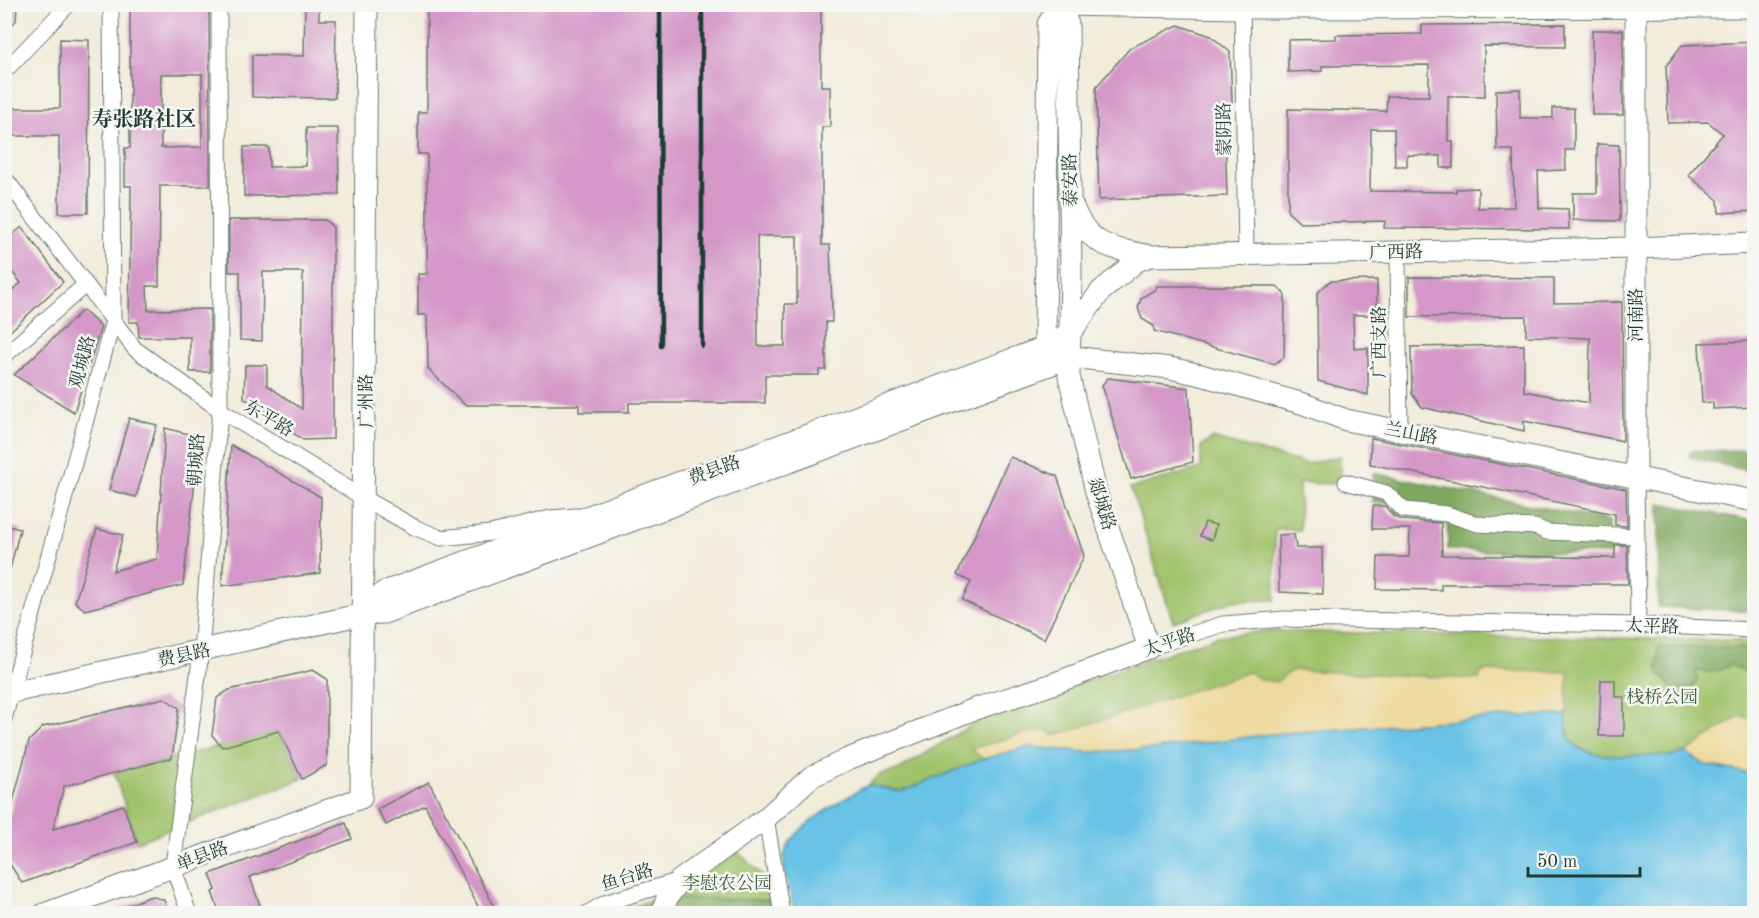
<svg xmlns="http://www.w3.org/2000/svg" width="1759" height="918" viewBox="0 0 1759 918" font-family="'Old Standard TT','Noto Serif SC',serif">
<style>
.green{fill:#a0c26b;stroke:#608050;stroke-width:1.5}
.forest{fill:#80a85f;stroke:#50724a;stroke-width:1.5}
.sand{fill:#eeda9e;stroke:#868c69;stroke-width:1.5}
.water{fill:#68c3e6;stroke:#44808d;stroke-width:1.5}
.building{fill:#d497c7;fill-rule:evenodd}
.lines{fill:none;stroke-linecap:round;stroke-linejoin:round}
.street-casing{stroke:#697a6e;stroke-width:17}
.secondary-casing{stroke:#697a6e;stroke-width:23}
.street{stroke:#fff;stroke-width:15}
.secondary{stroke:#fff;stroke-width:21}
.rail{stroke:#1f3d34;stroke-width:4.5}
.labels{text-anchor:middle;stroke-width:5;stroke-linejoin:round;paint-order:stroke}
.street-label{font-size:18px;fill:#1f3d34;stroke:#f6f6f2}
.park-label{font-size:18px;fill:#3f5e42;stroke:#f6f6f2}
.quarter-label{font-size:21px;font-weight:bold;fill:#1f3d34;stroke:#f6f6f2}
</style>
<rect width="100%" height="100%" fill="#f6f6f2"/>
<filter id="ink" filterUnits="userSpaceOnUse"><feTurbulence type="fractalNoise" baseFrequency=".0167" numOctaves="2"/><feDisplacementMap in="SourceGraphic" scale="12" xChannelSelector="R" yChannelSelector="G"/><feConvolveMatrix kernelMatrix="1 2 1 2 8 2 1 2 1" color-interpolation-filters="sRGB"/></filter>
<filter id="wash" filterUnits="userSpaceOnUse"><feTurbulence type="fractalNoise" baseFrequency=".008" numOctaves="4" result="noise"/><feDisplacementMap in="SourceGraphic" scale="24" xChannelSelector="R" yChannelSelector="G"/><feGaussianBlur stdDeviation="1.35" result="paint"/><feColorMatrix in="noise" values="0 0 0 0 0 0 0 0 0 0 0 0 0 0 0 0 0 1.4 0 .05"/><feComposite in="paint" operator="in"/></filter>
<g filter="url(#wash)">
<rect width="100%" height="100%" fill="#f2ecdb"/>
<g class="green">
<path d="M 1212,438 L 1307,464 L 1340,456 L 1341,484 L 1299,483 L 1300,530 L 1275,529 L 1275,600 L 1233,601 L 1173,622 L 1131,488 L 1201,468 L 1201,447 Z"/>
<path d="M 1269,631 L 1754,641 L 1754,719 L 1740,716 L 1686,752 L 1673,756 C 1647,755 1573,764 1567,732 C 1564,713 1569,691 1567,672 L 1483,671 L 1479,680 L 1293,670 L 1276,682 L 1261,680 L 1053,736 L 1047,730 L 972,750 L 983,759 L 901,792 L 868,785 L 879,775 L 898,770 L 991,713 L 1218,636 Z"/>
<path d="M 279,731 L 302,779 L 137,842 L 114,773 Z"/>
<path d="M 730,844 L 769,882 L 779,913 L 667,898 Z"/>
</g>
<g class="forest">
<path d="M 1754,450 L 1754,472 L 1689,457 L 1691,451 Z"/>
<path d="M 1373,473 L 1609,521 L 1610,554 L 1448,550 L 1447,514 L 1396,514 L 1396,503 L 1373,502 Z"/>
<path d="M 1659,503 L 1754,521 L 1754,611 L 1658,607 Z"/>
<path d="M 1658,647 L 1754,648 L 1754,673 L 1743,671 L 1731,665 C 1720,670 1708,675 1696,670 L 1697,680 L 1693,687 L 1674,691 L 1658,671 Z"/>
<path d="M 658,898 L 774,900 L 776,914 L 610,914 Z"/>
</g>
<g class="sand">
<path d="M 1293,670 L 1479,679 L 1482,671 L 1568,672 L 1567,715 L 1517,716 L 1272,734 L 1155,749 L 1090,752 L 1027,747 L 983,759 L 971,749 L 1025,733 L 1047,730 L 1054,736 L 1249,672 L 1261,680 L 1276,682 Z"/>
<path d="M 1740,716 L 1754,719 L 1754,774 L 1705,765 L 1686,752 Z"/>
</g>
<path class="water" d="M 1567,715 C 1567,725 1566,735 1572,742 C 1587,762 1649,755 1673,756 L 1686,752 L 1705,765 L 1754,774 L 1754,913 L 795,913 C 792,897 783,875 784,858 C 786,829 846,798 868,785 L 901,792 L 983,759 L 1027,747 L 1090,752 L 1155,749 L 1272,734 L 1517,716 Z"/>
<g id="blocks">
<g class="building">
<path d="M 4,4 L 17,4 L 16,21 L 4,31 Z"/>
<path d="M 130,4 L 209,4 L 210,186 L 160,186 L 159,286 L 147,286 L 148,310 L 210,309 L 210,372 L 190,372 L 190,337 L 139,337 L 138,322 L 129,322 L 131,186 L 125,186 L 125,148 L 130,148 ZM 161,74 L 202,74 L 202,147 L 161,148 Z"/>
<path d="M 305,4 L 319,4 L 319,20 L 336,20 L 335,98 L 252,97 L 252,55 L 304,56 Z"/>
<path d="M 427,4 L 821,4 L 821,86 L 830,86 L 830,127 L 822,127 L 822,245 L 830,245 L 832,308 L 832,322 L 826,322 L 826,370 L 819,370 L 819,375 L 765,375 L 765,403 L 629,403 L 629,412 L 579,412 L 579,405 L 465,405 L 428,369 L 427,315 L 418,315 L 418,274 L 427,274 L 427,154 L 418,154 L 418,112 L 427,112 ZM 757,236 L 797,236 L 797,304 L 785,304 L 785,346 L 758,346 Z"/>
<path d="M 1565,24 L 1565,47 L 1484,46 L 1485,96 L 1448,96 L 1448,141 L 1453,141 L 1453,168 L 1441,168 L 1441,156 L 1407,155 L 1407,166 L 1395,166 L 1394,129 L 1371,129 L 1370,191 L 1456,192 L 1456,189 L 1478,188 L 1478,208 L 1514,207 L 1513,150 L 1497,150 L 1496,90 L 1520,89 L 1520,118 L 1553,118 L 1553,108 L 1574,108 L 1574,150 L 1565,150 L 1566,170 L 1538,171 L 1539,208 L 1568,209 L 1569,229 L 1384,228 L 1385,221 L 1300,223 L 1288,212 L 1288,109 L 1386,111 L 1387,96 L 1429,96 L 1429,65 L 1322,66 L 1322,71 L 1288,72 L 1288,40 L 1336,39 L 1336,35 L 1422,34 L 1422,25 Z"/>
<path d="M 1178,25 L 1211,36 L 1230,52 L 1232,102 L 1225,129 L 1227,196 L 1099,200 L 1096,87 L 1130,48 Z"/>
<rect x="1592" y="30" width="31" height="85"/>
<path d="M 60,39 L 89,40 L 88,213 L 59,213 L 59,136 L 9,136 L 8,108 L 60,108 Z"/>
<path d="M 1755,42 L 1755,211 L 1719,213 L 1718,200 L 1688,175 L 1723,134 L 1708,122 L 1668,123 L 1666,66 L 1682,45 Z"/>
<path d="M 306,128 L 338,128 L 339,195 L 244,196 L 244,147 L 269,147 L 269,167 L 306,166 Z"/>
<path d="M 1597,144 L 1619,145 L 1620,221 L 1573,220 L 1573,193 L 1597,193 Z"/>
<path d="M 229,220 L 325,220 L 333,227 L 333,439 L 303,440 L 244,398 L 245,365 L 267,365 L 267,385 L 302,409 L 303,272 L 263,272 L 262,341 L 240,340 L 240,272 L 229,272 Z"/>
<path d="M 22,227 L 63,282 L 4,337 L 4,297 L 21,283 L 4,262 L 4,241 Z"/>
<path d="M 1409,277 L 1554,278 L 1554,303 L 1622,302 L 1623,441 L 1524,421 L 1524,431 L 1422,407 L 1412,394 L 1411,347 L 1524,345 L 1524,391 L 1589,403 L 1590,338 L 1526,336 L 1526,316 L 1409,317 Z"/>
<path d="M 1377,280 L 1377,315 L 1353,315 L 1354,349 L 1368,348 L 1368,395 L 1318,381 L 1317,293 L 1330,281 Z"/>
<path d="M 1156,286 L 1277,286 L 1285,295 L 1284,357 L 1274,364 L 1154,331 L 1154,326 L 1142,319 L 1138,308 L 1141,298 L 1156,289 Z"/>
<path d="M 83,310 L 101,327 L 74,412 L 14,375 Z"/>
<path d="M 1755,341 L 1755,407 L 1713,409 L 1713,402 L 1702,403 L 1699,343 Z"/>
<path d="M 1108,378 L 1189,388 L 1193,462 L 1131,479 L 1102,385 Z"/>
<path d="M 129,418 L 157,425 L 136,497 L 109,490 Z"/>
<path d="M 165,428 L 200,437 L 183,585 L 85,610 L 75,602 L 97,529 L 123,535 L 113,571 L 157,559 Z"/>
<path d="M 1371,438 L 1626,489 L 1627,526 L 1615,525 L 1615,514 L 1370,464 Z"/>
<path d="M 231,445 L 321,497 L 320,573 L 222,586 Z"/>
<path d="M 1010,457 L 1057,476 L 1084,556 L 1044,639 L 962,600 L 971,582 L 957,575 Z"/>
<path d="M 1373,506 L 1385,506 L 1393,516 L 1402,520 L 1441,523 L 1442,555 L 1615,558 L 1615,545 L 1627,545 L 1628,584 L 1441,584 L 1441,590 L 1377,589 L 1378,557 L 1409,557 L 1410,529 L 1372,529 Z"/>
<path d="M 1205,522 L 1216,525 L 1212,540 L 1200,536 Z"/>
<path d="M 4,525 L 20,529 L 9,573 L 4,572 Z"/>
<path d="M 1294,534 L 1296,548 L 1322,548 L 1323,594 L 1279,592 L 1278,535 Z"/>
<path d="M 313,670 L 327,679 L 327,765 L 302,779 L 279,731 L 222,747 L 212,735 L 217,698 L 229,690 Z"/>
<path d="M 1601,680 L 1615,680 L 1615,697 L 1624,697 L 1624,736 L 1599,736 Z"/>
<path d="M 164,698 L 179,708 L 172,758 L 64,786 L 53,829 L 123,805 L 137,842 L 22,883 L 4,855 L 4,836 L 29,741 L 43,727 Z"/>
<path d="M 429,782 L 494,906 L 481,912 L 425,805 L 386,825 L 377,809 Z"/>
<path d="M 346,823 L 352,839 L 250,877 L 263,914 L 220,914 L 212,892 L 216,890 L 210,874 Z"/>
<path d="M 151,896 L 164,900 L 169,914 L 106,914 Z"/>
</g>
</g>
</g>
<g filter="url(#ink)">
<use href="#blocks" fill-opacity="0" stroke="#697a6e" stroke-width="1.5"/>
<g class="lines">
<g class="street-casing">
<g id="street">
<path d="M 1242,4 L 1246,253"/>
<path d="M 4,72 L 69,4"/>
<path d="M 4,177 L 135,349 L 220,410 L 365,499 L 414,527 L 441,538 L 491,533 L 550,518 L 576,516"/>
<path d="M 1398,252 L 1400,431"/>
<path d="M 4,356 L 85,285"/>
<path d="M 1636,477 L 1638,625"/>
<path d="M 1346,482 L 1386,493 L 1404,510 L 1447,514 L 1477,524 L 1535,527 L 1547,532 L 1637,536"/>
<path d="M 1149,648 L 1223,624 L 1285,619 L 1638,625 L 1754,630"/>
<path d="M 4,719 L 113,321 L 111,4"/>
<path d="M 766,818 L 782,914"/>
<path d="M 189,914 L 173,866 L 201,652 L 220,410 L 219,4"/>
<path d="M 586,914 L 605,903 L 680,880"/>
</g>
</g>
<g class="secondary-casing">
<g id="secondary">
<path d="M 1636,4 L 1636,477"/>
<path d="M 1060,5 L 1242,8 L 1754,7"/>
<path d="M 1073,207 C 1089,247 1111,248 1150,256"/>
<path d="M 1045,347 L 1048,24 L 1060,5"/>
<path d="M 1057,352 L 1071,357 L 1170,368 L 1201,375 L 1304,404 L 1346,420 L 1754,501"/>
<path d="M 363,614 L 384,592 L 1045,347 L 1071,332 L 1101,291 L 1137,261 L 1150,256 L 1636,248 L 1754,243"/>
<path d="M 4,694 L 363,614 L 384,613 L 1071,357"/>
<path d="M 44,914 L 361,798 L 367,4"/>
<path d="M 662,914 L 667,898 L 680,880 L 766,818 L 811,777 L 848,759 L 972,710 L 1047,686 L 1149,648 L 1096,492 L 1069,376 L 1071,275 L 1068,24 L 1059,4"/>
</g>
</g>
<use href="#street" class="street"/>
<use href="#secondary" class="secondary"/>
<g class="rail">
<path d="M 660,4 L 661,346"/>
<path d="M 702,346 L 702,4"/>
</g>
</g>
</g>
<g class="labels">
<g class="street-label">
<text transform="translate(1224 129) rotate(-91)" y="6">蒙阴路</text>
<text transform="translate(1070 180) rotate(-91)" y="6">泰安路</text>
<text transform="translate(1396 252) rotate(-1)" y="6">广西路</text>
<text transform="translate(1636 315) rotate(-90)" y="6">河南路</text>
<text transform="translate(1379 342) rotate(-90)" y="6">广西支路</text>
<text transform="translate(82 362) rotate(-75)" y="6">观城路</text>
<text transform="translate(366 401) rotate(-90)" y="6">广州路</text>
<text transform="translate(269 418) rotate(31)" y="6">东平路</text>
<text transform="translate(1411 433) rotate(11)" y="6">兰山路</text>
<text transform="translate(196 460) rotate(-86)" y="6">朝城路</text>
<text transform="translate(714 470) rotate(-20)" y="6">费县路</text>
<text transform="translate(1102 504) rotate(73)" y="6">郯城路</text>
<text transform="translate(1652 626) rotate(2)" y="6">太平路</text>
<text transform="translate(1169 642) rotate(-19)" y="6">太平路</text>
<text transform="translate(184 655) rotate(-12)" y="6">费县路</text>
<text transform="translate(202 856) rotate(-20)" y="6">单县路</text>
<text transform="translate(627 877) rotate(-17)" y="6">鱼台路</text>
</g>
<g class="park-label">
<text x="1662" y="703">栈桥公园</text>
<text x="727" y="889">李慰农公园</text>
</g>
<g class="quarter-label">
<text x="144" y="126">寿张路社区</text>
</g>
</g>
<rect width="1759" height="918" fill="none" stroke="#f6f6f2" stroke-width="24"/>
<path d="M1528 867v9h112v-9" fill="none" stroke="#1f3d34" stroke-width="3"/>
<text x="1537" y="867" font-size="18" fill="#1f3d34" stroke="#f6f6f2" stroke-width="4.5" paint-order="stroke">50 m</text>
</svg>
